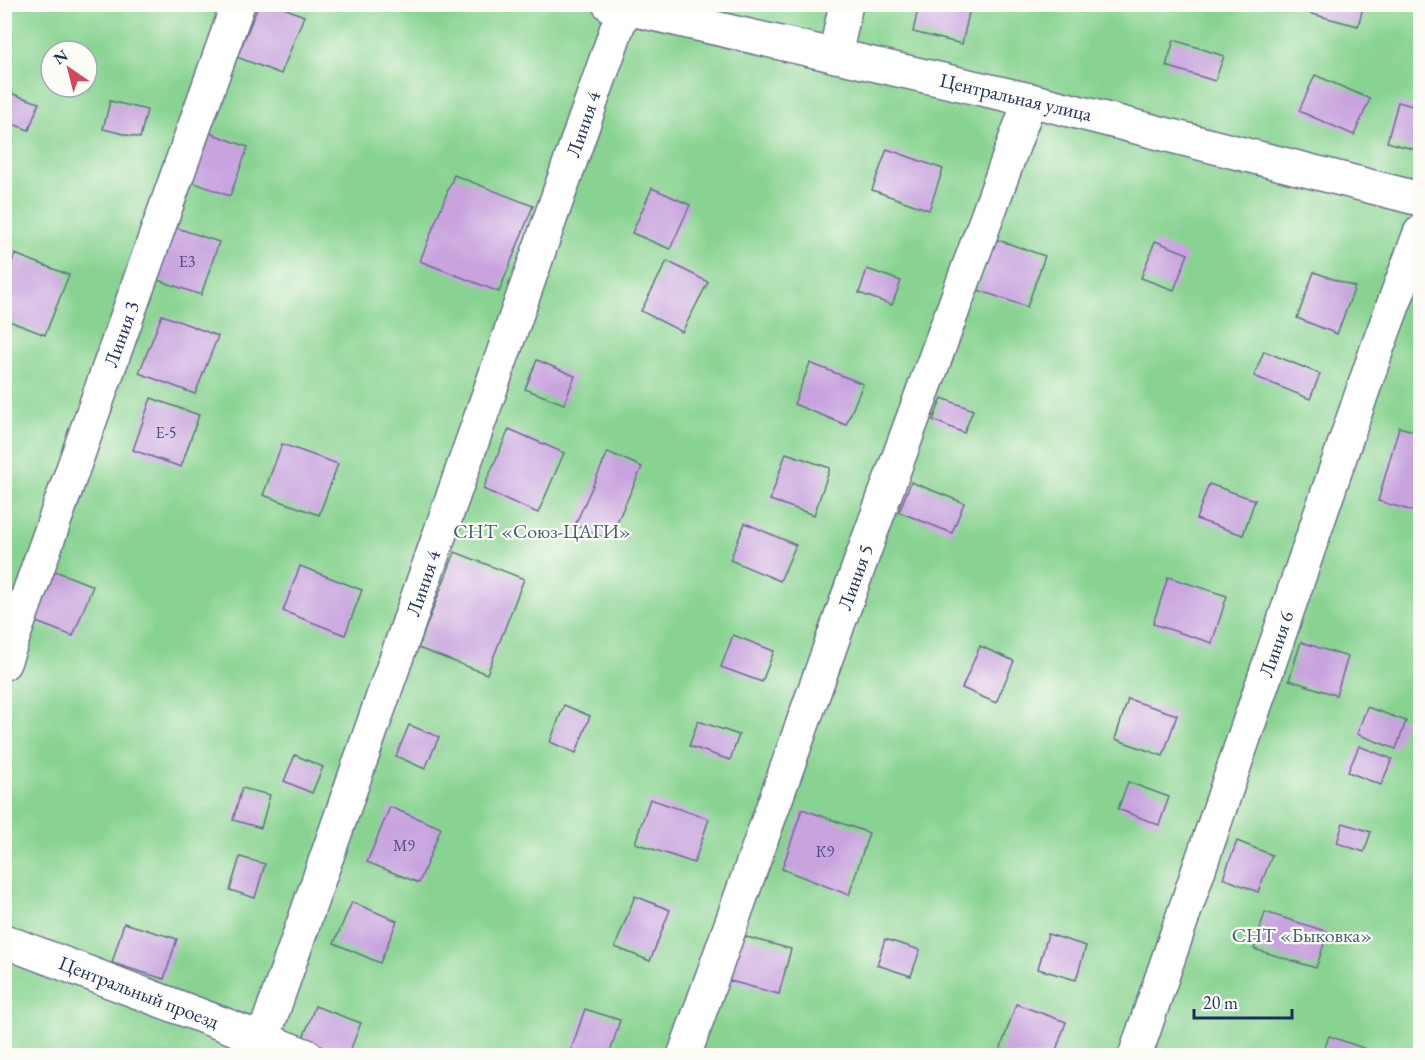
<svg xmlns="http://www.w3.org/2000/svg" width="1425" height="1060" viewBox="0 0 1425 1060" font-family="'EB Garamond',serif">
<style>
.green{fill:#88d391;stroke:#528178;stroke-width:1.5;fill-rule:evenodd}
.building{fill:#c8a3de}
.lines{fill:none;stroke-linecap:round;stroke-linejoin:round}
.minor-casing{stroke:#687088;stroke-width:36}
.minor{stroke:#fff;stroke-width:33}
.labels{text-anchor:middle;stroke-width:4.5;stroke-linejoin:round;paint-order:stroke}
.number-label{font-size:16px;fill:#464c7e}
.street-label{font-size:20px;fill:#1b2f5e;stroke:#fdfcf7}
.park-label{font-size:20px;fill:#3c606d;stroke:#fdfcf7}
</style>
<rect width="100%" height="100%" fill="#fdfcf7"/>
<filter id="ink" filterUnits="userSpaceOnUse"><feTurbulence type="fractalNoise" baseFrequency=".0167" numOctaves="2"/><feDisplacementMap in="SourceGraphic" scale="12" xChannelSelector="R" yChannelSelector="G"/><feConvolveMatrix kernelMatrix="1 2 1 2 8 2 1 2 1" color-interpolation-filters="sRGB"/></filter>
<filter id="wash" filterUnits="userSpaceOnUse"><feTurbulence type="fractalNoise" baseFrequency=".008" numOctaves="4" result="noise"/><feDisplacementMap in="SourceGraphic" scale="24" xChannelSelector="R" yChannelSelector="G"/><feGaussianBlur stdDeviation="1.35" result="paint"/><feColorMatrix in="noise" values="0 0 0 0 0 0 0 0 0 0 0 0 0 0 0 0 0 1.4 0 .05"/><feComposite in="paint" operator="in"/></filter>
<g filter="url(#wash)">
<rect width="100%" height="100%" fill="#f7ead6"/>
<path class="green" d="M 5,5 L 1420,5 L 1420,1055 L 5,1056 ZM 51,51 L 87,51 L 87,87 L 51,87 Z"/>
<g id="blocks">
<g class="building">
<path d="M 259,4 L 274,4 L 304,16 L 281,74 L 237,57 Z"/>
<path d="M 919,4 L 971,4 L 962,44 L 913,32 Z"/>
<path d="M 1310,4 L 1364,4 L 1358,26 L 1308,13 Z"/>
<path d="M 1174,40 L 1224,56 L 1215,81 L 1166,66 Z"/>
<path d="M 1315,75 L 1370,99 L 1354,135 L 1299,111 Z"/>
<path d="M 4,91 L 39,103 L 29,130 L 4,121 Z"/>
<path d="M 110,101 L 147,110 L 140,138 L 103,129 Z"/>
<path d="M 1398,102 L 1420,108 L 1420,151 L 1387,142 Z"/>
<path d="M 210,133 L 248,147 L 230,196 L 192,182 Z"/>
<path d="M 887,149 L 943,169 L 929,210 L 872,190 Z"/>
<path d="M 454,175 L 533,206 L 499,292 L 420,261 Z"/>
<path d="M 652,188 L 690,205 L 670,249 L 632,233 Z"/>
<path d="M 174,227 L 219,242 L 201,295 L 155,279 Z"/>
<path d="M 995,239 L 1045,256 L 1027,307 L 978,290 Z"/>
<path d="M 1155,241 L 1188,254 L 1174,290 L 1141,278 Z"/>
<path d="M 15,254 L 69,275 L 45,335 L 4,319 L 4,281 Z"/>
<path d="M 667,261 L 708,282 L 682,332 L 641,311 Z"/>
<path d="M 867,269 L 901,281 L 892,305 L 859,293 Z"/>
<path d="M 1314,272 L 1355,287 L 1337,334 L 1297,318 Z"/>
<path d="M 162,315 L 218,336 L 195,394 L 139,373 Z"/>
<path d="M 1264,351 L 1320,374 L 1310,399 L 1254,376 Z"/>
<path d="M 537,360 L 575,376 L 564,404 L 525,389 Z"/>
<path d="M 810,363 L 863,384 L 846,425 L 794,404 Z"/>
<path d="M 151,398 L 199,415 L 181,467 L 133,450 Z"/>
<path d="M 942,398 L 973,410 L 964,433 L 933,420 Z"/>
<path d="M 1399,427 L 1420,433 L 1420,513 L 1378,501 Z"/>
<path d="M 509,429 L 564,453 L 538,513 L 483,489 Z"/>
<path d="M 282,444 L 338,464 L 319,515 L 263,495 Z"/>
<path d="M 608,452 L 642,467 L 609,540 L 575,525 Z"/>
<path d="M 786,453 L 830,468 L 814,515 L 770,500 Z"/>
<path d="M 911,482 L 964,503 L 952,533 L 899,512 Z"/>
<path d="M 1209,484 L 1255,500 L 1243,535 L 1196,519 Z"/>
<path d="M 745,523 L 796,545 L 780,581 L 730,560 Z"/>
<path d="M 455,552 L 524,579 L 487,674 L 418,648 Z"/>
<path d="M 300,566 L 362,590 L 345,635 L 283,611 Z"/>
<path d="M 55,571 L 93,586 L 73,636 L 36,622 Z"/>
<path d="M 1168,577 L 1227,596 L 1212,643 L 1153,624 Z"/>
<path d="M 733,635 L 774,651 L 762,682 L 721,667 Z"/>
<path d="M 1301,642 L 1348,657 L 1336,695 L 1289,680 Z"/>
<path d="M 980,646 L 1014,661 L 996,703 L 962,688 Z"/>
<path d="M 1128,699 L 1177,715 L 1163,756 L 1115,739 Z"/>
<path d="M 564,705 L 590,716 L 576,753 L 550,742 Z"/>
<path d="M 1367,707 L 1406,721 L 1396,749 L 1357,734 Z"/>
<path d="M 698,721 L 739,735 L 730,760 L 689,746 Z"/>
<path d="M 409,725 L 439,737 L 425,769 L 396,756 Z"/>
<path d="M 1359,746 L 1392,759 L 1381,785 L 1348,772 Z"/>
<path d="M 295,755 L 323,767 L 312,793 L 284,781 Z"/>
<path d="M 1128,782 L 1169,797 L 1159,825 L 1118,809 Z"/>
<path d="M 242,788 L 270,795 L 261,828 L 233,820 Z"/>
<path d="M 650,799 L 709,819 L 694,863 L 635,843 Z"/>
<path d="M 390,807 L 441,828 L 419,883 L 367,862 Z"/>
<path d="M 802,809 L 869,833 L 849,895 L 782,869 Z"/>
<path d="M 1343,823 L 1371,832 L 1364,852 L 1337,843 Z"/>
<path d="M 1237,841 L 1272,855 L 1258,892 L 1223,878 Z"/>
<path d="M 240,857 L 265,864 L 255,898 L 230,890 Z"/>
<path d="M 1420,863 L 1420,883 L 1414,881 Z"/>
<path d="M 635,896 L 670,910 L 650,961 L 615,947 Z"/>
<path d="M 352,902 L 397,921 L 380,963 L 334,943 Z"/>
<path d="M 1265,912 L 1328,932 L 1316,968 L 1254,949 Z"/>
<path d="M 124,923 L 177,939 L 164,979 L 112,963 Z"/>
<path d="M 1048,934 L 1086,946 L 1076,980 L 1038,969 Z"/>
<path d="M 739,935 L 791,949 L 779,994 L 726,980 Z"/>
<path d="M 885,939 L 920,950 L 911,976 L 877,965 Z"/>
<path d="M 1016,1004 L 1066,1022 L 1054,1056 L 998,1056 Z"/>
<path d="M 315,1006 L 361,1023 L 348,1056 L 331,1056 L 301,1044 Z"/>
<path d="M 585,1009 L 620,1020 L 609,1056 L 577,1056 L 570,1053 Z"/>
<path d="M 1329,1036 L 1383,1055 L 1382,1056 L 1322,1056 Z"/>
</g>
</g>
</g>
<g filter="url(#ink)">
<use href="#blocks" fill-opacity="0" stroke="#687088" stroke-width="1.5"/>
<g class="lines">
<g class="minor-casing">
<g id="minor">
<path d="M 609,4 L 1030,100 L 1420,199"/>
<path d="M 835,56 L 846,4"/>
<path d="M 4,663 L 238,4"/>
<path d="M 4,941 L 307,1056"/>
<path d="M 257,1056 L 624,8"/>
<path d="M 684,1056 L 869,538 L 1030,100"/>
<path d="M 1135,1056 L 1378,346 L 1420,233"/>
</g>
</g>
<use href="#minor" class="minor"/>
</g>
</g>
<g class="labels">
<g class="number-label">
<text x="187" y="267">Е3</text>
<text x="166" y="438">Е-5</text>
<text x="404" y="851">М9</text>
<text x="825" y="857">К9</text>
</g>
<g class="street-label">
<text transform="translate(1016 97) rotate(13)" y="7">Центральная улица</text>
<text transform="translate(583 124) rotate(-71)" y="7">Линия 4</text>
<text transform="translate(121 334) rotate(-70)" y="7">Линия 3</text>
<text transform="translate(855 577) rotate(-70)" y="7">Линия 5</text>
<text transform="translate(423 583) rotate(-71)" y="7">Линия 4</text>
<text transform="translate(1276 644) rotate(-71)" y="7">Линия 6</text>
<text transform="translate(139 992) rotate(21)" y="7">Центральный проезд</text>
</g>
<g class="park-label">
<text x="542" y="538">СНТ «Союз-ЦАГИ»</text>
<text x="1302" y="942">СНТ «Быковка»</text>
</g>
</g>
<rect width="1425" height="1060" fill="none" stroke="#fdfcf7" stroke-width="24"/>
<g transform="translate(69 69) rotate(325)"><circle r="28" fill="#fdfcf7" stroke="#a3aaba" stroke-width="1.5"/>
<path d="M0-4.5L10 22L0 15L-10 22Z" fill="#d1495b"/>
<text y="-9" font-size="16" font-weight="bold" text-anchor="middle" fill="#1b2f5e">N</text>
</g>
<path d="M1194 1009v9h98v-9" fill="none" stroke="#1b2f5e" stroke-width="3"/>
<text x="1203" y="1009" font-size="18" fill="#1b2f5e" stroke="#fdfcf7" stroke-width="4.5" paint-order="stroke">20 m</text>
</svg>
